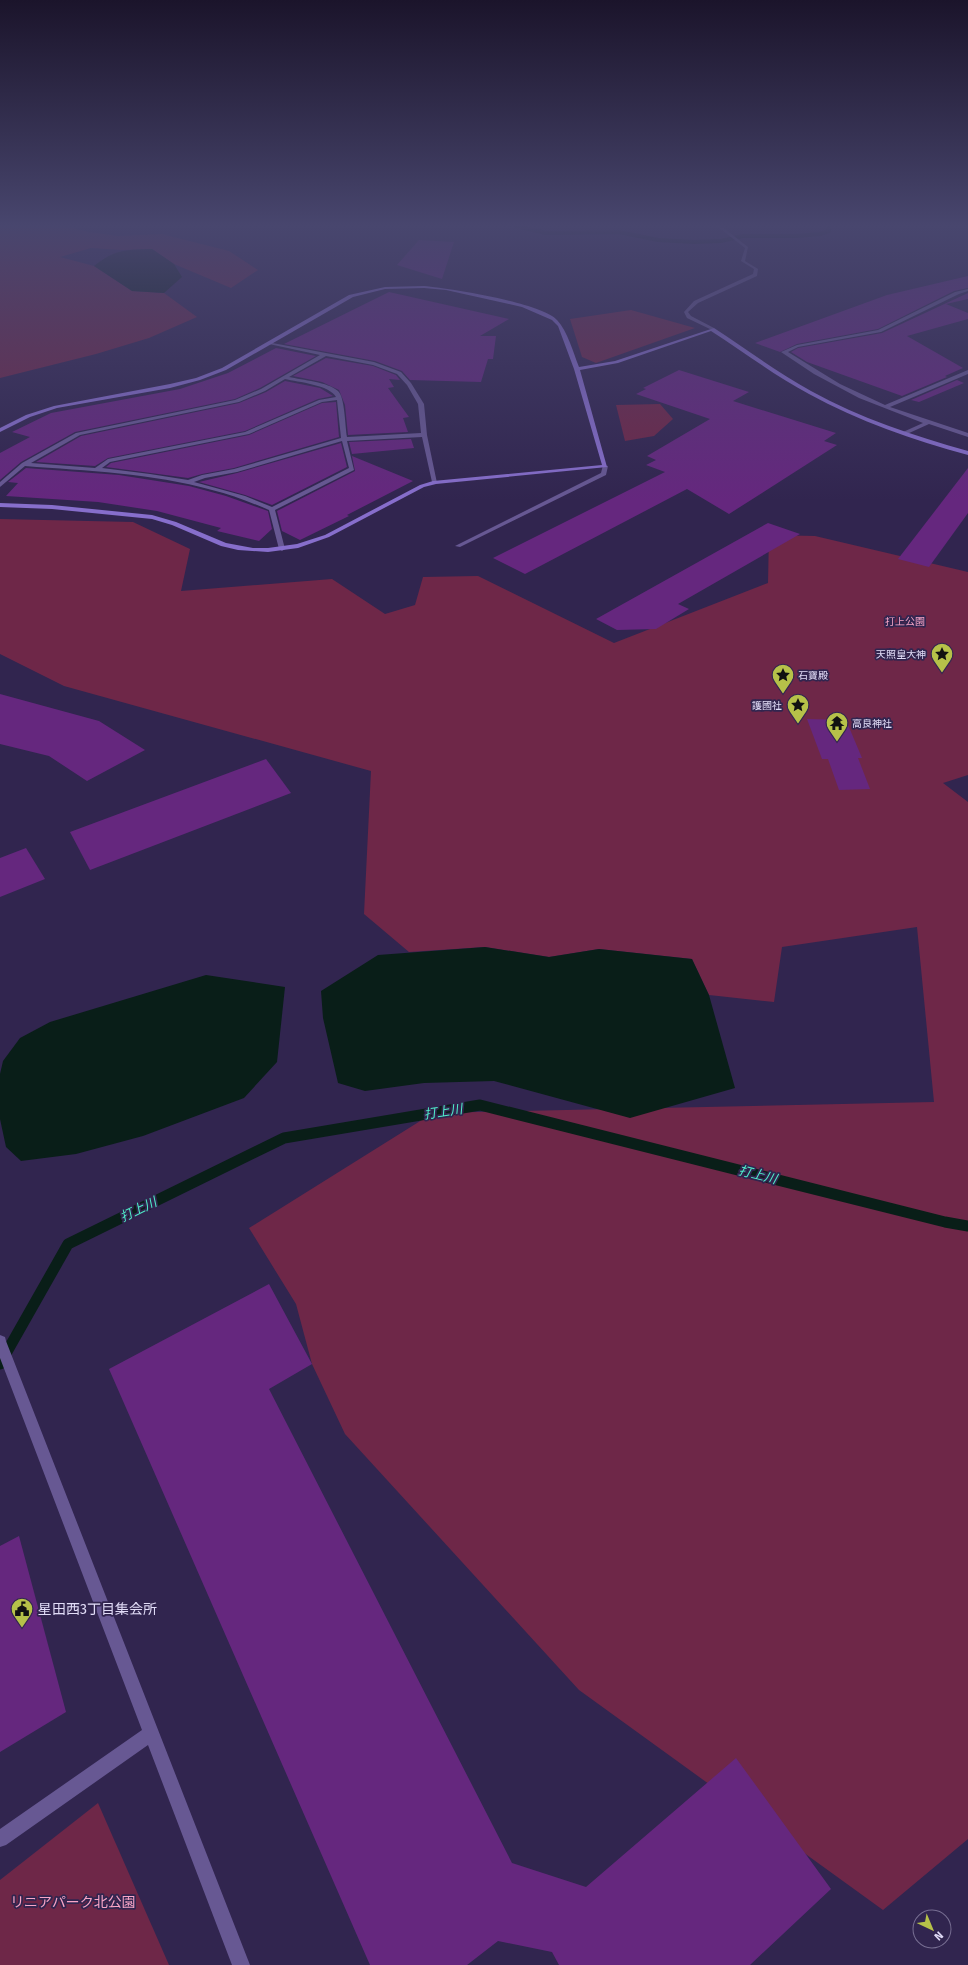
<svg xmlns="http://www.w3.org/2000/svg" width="968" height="1965" viewBox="0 0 968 1965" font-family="'Fira Sans','Noto Sans JP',sans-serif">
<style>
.green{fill:#6e2748}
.water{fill:#091e18}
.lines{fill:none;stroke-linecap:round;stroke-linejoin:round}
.stream-far1{stroke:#091e18;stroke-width:4}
.stream{stroke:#091e18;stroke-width:11}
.building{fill:#65277e}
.lane{fill:#675893;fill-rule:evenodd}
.street{fill:#675893;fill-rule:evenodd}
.secondary{fill:#876ecc;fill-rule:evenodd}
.labels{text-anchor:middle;stroke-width:3.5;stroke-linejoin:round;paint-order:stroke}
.far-park-label{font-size:10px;fill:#f9a5c6;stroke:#31254f}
.far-poi-label{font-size:10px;fill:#e1dcf7;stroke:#31254f;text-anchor:end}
.water-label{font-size:13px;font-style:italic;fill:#4fefcb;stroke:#31254f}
.near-poi-label{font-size:14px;fill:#e1dcf7;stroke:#31254f;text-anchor:start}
.near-park-label{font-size:14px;fill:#f9a5c6;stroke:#31254f}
</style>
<rect width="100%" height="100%" fill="#31254f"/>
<g class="green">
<path d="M 0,226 L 65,226 L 89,232 L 118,236 L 162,234 L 229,251 L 258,270 L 231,288 L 174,264 L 152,249 L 122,250 L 91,248 L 60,257 L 94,266 L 132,291 L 164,293 L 197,317 L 149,338 L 96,354 L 0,378 Z"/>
<path d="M 631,310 L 695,328 L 596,363 L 582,357 L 570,319 Z"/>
<path d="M 660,404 L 673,419 L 654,436 L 625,441 L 616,405 Z"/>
<path d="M 0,519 L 133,522 L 190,549 L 181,591 L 332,579 L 385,614 L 415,605 L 423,577 L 478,576 L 614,643 L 768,583 L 769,535 L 815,536 L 968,572 L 968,775 L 943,783 L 968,802 L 968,1839 L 883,1910 L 579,1690 L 345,1434 L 312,1364 L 296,1304 L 249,1228 L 433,1113 L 934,1102 L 917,927 L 782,947 L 774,1002 L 709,995 L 692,959 L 599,949 L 549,957 L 485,947 L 409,952 L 364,914 L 371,771 L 64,686 L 0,654 Z"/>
<path d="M 98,1803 L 169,1965 L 0,1965 L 0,1880 Z"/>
</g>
<g class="water">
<path d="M 152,249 L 174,264 L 182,277 L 164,293 L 132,291 L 94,266 C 115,249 126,250 152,249 Z"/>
<path d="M 485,947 L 549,957 L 599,949 L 692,959 L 709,995 L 735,1088 L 630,1118 L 494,1081 L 424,1083 L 365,1091 L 338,1083 L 323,1018 L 321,991 L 378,955 Z"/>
<path d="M 206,975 L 285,987 L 277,1062 L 244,1098 L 143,1136 L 76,1154 L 21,1161 L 6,1147 L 0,1119 L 0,1074 L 3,1061 L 20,1038 L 50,1022 Z"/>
</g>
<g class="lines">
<path class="stream-far1" d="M 516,226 L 546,233 L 619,232 L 658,240 L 694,242 L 721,241 L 743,236 L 796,236 L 820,234 L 829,231 L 829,226"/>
<path class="stream" d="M 0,1364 L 68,1244 L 284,1138 L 480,1105 L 945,1222 L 968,1226"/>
</g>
<g class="building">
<path d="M 419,240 L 454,242 L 442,279 L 397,265 Z"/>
<path d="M 968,276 L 968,288 L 954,291 L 878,329 L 797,344 L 780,352 L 755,343 L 887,295 Z"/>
<path d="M 389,292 L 509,319 L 480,336 L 496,336 L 493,359 L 488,359 L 481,382 L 410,380 L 402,371 L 375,361 L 284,344 Z"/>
<path d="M 968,293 L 968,299 L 946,304 L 968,313 L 968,319 L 907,336 L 963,368 L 945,376 L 947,377 L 902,396 L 807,362 L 791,352 L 798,348 L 882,333 Z"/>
<path d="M 276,348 L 316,356 L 260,388 L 235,399 L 75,432 L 21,462 L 0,480 L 0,453 L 30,437 L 12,432 L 51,413 L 180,389 L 228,373 Z"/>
<path d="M 326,358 L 373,366 L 396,375 L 400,380 L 389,379 L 394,387 L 388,388 L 409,417 L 403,418 L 408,432 L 348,435 L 345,405 L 339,390 L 322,382 L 293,376 Z"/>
<path d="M 679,370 L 749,392 L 733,401 L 836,433 L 824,441 L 837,445 L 729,514 L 687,489 L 525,574 L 493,558 L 665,472 L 646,465 L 656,460 L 647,456 L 710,419 L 636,394 L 646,389 L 643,388 Z"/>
<path d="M 957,380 L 964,383 L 919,402 L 911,400 Z"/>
<path d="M 285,381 L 320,388 L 333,396 L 318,399 L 245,431 L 108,458 L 95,466 L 36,462 L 81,436 L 239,403 L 266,392 Z"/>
<path d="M 336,402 L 339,437 L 234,468 L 202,474 L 188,478 L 106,467 L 111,463 L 249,435 L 322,403 Z"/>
<path d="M 411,439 L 414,448 L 352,454 L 349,442 Z"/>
<path d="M 341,443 L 347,467 L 272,505 L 245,495 L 199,482 L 237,473 Z"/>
<path d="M 352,456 L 413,481 L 347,515 L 349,516 L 300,540 L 282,531 L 277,511 L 355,471 Z"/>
<path d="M 26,468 L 119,475 L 189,486 L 226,496 L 268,511 L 272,529 L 259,541 L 217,531 L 221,528 L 157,511 L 98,502 L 6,496 L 18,483 L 8,482 Z"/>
<path d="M 968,468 L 968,513 L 929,567 L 898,559 Z"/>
<path d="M 768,523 L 800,534 L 678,604 L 689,609 L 656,629 L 617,630 L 596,619 Z"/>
<path d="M 0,694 L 99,721 L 145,750 L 87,781 L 49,756 L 0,744 Z"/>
<path d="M 807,719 L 846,720 L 862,758 L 858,758 L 870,789 L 839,790 L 828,759 L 822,759 Z"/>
<path d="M 266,759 L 291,793 L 90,870 L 70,832 Z"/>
<path d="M 26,848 L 45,879 L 0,897 L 0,858 Z"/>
<path d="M 269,1284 L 312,1364 L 269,1389 L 512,1863 L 586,1887 L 736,1758 L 831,1889 L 750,1965 L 559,1965 L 552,1952 L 498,1941 L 467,1965 L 370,1965 L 109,1369 Z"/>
<path d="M 19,1536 L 66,1712 L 0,1752 L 0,1546 Z"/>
</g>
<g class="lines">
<path class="lane" d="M 968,289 L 968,291 L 959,294 L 881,332 L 798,347 L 788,352 L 840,384 L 885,405 L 968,370 L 968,374 L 890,407 L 968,433 L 968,437 L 929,424 L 907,434 L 903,434 L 903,432 L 923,423 L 859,398 L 814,374 L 781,352 L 797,345 L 878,330 L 955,292 Z"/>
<g class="street">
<path d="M 717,226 L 721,226 L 748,247 L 745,261 L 758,269 L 757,276 L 698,303 L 688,312 L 691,316 L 714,328 L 712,330 L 687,318 L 684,312 L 694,301 L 753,274 L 754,269 L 741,261 L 745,248 Z"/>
<path d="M 267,342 L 374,362 L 401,372 L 411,383 L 424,404 L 427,435 L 437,483 L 432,482 L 422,437 L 347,441 L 354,470 L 275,510 L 285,549 L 282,551 L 279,549 L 269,510 C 250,502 232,495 212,490 C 152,473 87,471 25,466 L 0,487 L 0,482 L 22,463 L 76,433 L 235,400 L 261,389 L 320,355 L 269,344 ZM 326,356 L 373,365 L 397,374 L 407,385 L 418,404 L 421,433 L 347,437 C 345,427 345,397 338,391 C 328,382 302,380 289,377 ZM 285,379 C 298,382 330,385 336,397 L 319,400 L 245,432 L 108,459 L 95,468 L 31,463 L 80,435 L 239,402 L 265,391 ZM 337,400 L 341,438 L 234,469 L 202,475 L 188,480 L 150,474 L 102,468 L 110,462 L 249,434 L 322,402 ZM 342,441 L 349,468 L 272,507 L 245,496 L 194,482 L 205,478 L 237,472 Z"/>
<path d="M 603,465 L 608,466 L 606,475 L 460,547 L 455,546 L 601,473 Z"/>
<path d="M 0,1335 L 5,1337 L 6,1341 L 250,1965 L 232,1965 L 148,1745 L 6,1845 L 0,1847 L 0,1829 L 142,1730 L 0,1358 Z"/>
</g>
<path class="secondary" d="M 424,286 C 449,288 542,303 557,320 C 568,332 573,352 579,367 L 615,361 L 714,328 C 746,349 777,372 811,391 C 860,418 914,436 968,451 L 968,455 C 913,440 858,421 809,394 C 775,376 744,352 711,331 L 618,363 L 580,370 L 607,467 L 436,484 L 424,487 L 329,537 L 298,548 L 268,552 L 238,550 L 221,546 L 172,525 L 152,519 L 52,509 L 0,507 L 0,503 L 52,505 L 152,515 L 176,522 L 226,543 L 253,548 L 268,548 L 297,544 L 325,535 L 420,485 L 433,481 L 602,465 L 574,369 L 558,326 L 552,320 L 522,307 L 446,290 L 424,288 L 385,289 L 353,297 L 226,370 L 200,380 L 170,388 L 57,408 L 30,417 L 0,432 L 0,428 L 26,415 L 54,406 L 170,384 L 196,378 L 222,368 L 349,295 L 385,287 Z"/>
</g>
<linearGradient id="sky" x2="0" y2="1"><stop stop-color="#1b142b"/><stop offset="0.45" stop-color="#48466e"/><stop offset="1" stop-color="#48466e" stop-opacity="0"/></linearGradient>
<rect width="968" height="501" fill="url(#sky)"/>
<defs>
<g id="sight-pin" transform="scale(1.15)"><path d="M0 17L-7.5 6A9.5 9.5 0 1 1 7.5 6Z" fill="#b6c149" stroke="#31254f"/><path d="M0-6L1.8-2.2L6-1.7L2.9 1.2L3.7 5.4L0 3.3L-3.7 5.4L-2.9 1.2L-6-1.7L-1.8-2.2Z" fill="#111"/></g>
<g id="temple-pin" transform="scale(1.15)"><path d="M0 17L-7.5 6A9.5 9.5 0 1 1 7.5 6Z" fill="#b6c149" stroke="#31254f"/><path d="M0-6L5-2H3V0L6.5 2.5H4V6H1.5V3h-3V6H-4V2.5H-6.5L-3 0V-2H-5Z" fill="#111"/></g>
<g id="civic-pin" transform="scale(1.15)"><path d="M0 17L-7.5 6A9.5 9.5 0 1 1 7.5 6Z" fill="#b6c149" stroke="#31254f"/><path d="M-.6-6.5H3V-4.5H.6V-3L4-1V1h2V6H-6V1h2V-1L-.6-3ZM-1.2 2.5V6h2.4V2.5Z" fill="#111"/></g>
</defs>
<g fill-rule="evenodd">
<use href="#sight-pin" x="942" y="654"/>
<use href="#sight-pin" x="783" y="675"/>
<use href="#sight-pin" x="798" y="705"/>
<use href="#temple-pin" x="837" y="723"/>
<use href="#civic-pin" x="22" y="1609"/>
</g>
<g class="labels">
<g class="far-park-label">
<text x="905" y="625">打上公園</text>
</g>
<g class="far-poi-label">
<text x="926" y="658">天照皇大神</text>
<text x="798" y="679" text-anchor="start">石寶殿</text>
<text x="782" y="709">護國社</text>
<text x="852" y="727" text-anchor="start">高良神社</text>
</g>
<g class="water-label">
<text transform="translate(443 1111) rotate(-9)" y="5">打上川</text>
<text transform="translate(758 1174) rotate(14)" y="5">打上川</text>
<text transform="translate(138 1209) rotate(-26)" y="5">打上川</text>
</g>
<g class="near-poi-label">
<text x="38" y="1614">星田西3丁目集会所</text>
</g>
<g class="near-park-label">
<text x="73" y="1907">リニアパーク北公園</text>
</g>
</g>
<g transform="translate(932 1929) rotate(136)"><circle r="19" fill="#31254f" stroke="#776e92"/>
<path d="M0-3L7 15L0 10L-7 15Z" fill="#b6c149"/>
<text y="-6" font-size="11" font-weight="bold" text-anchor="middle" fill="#e1dcf7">N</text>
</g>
</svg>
